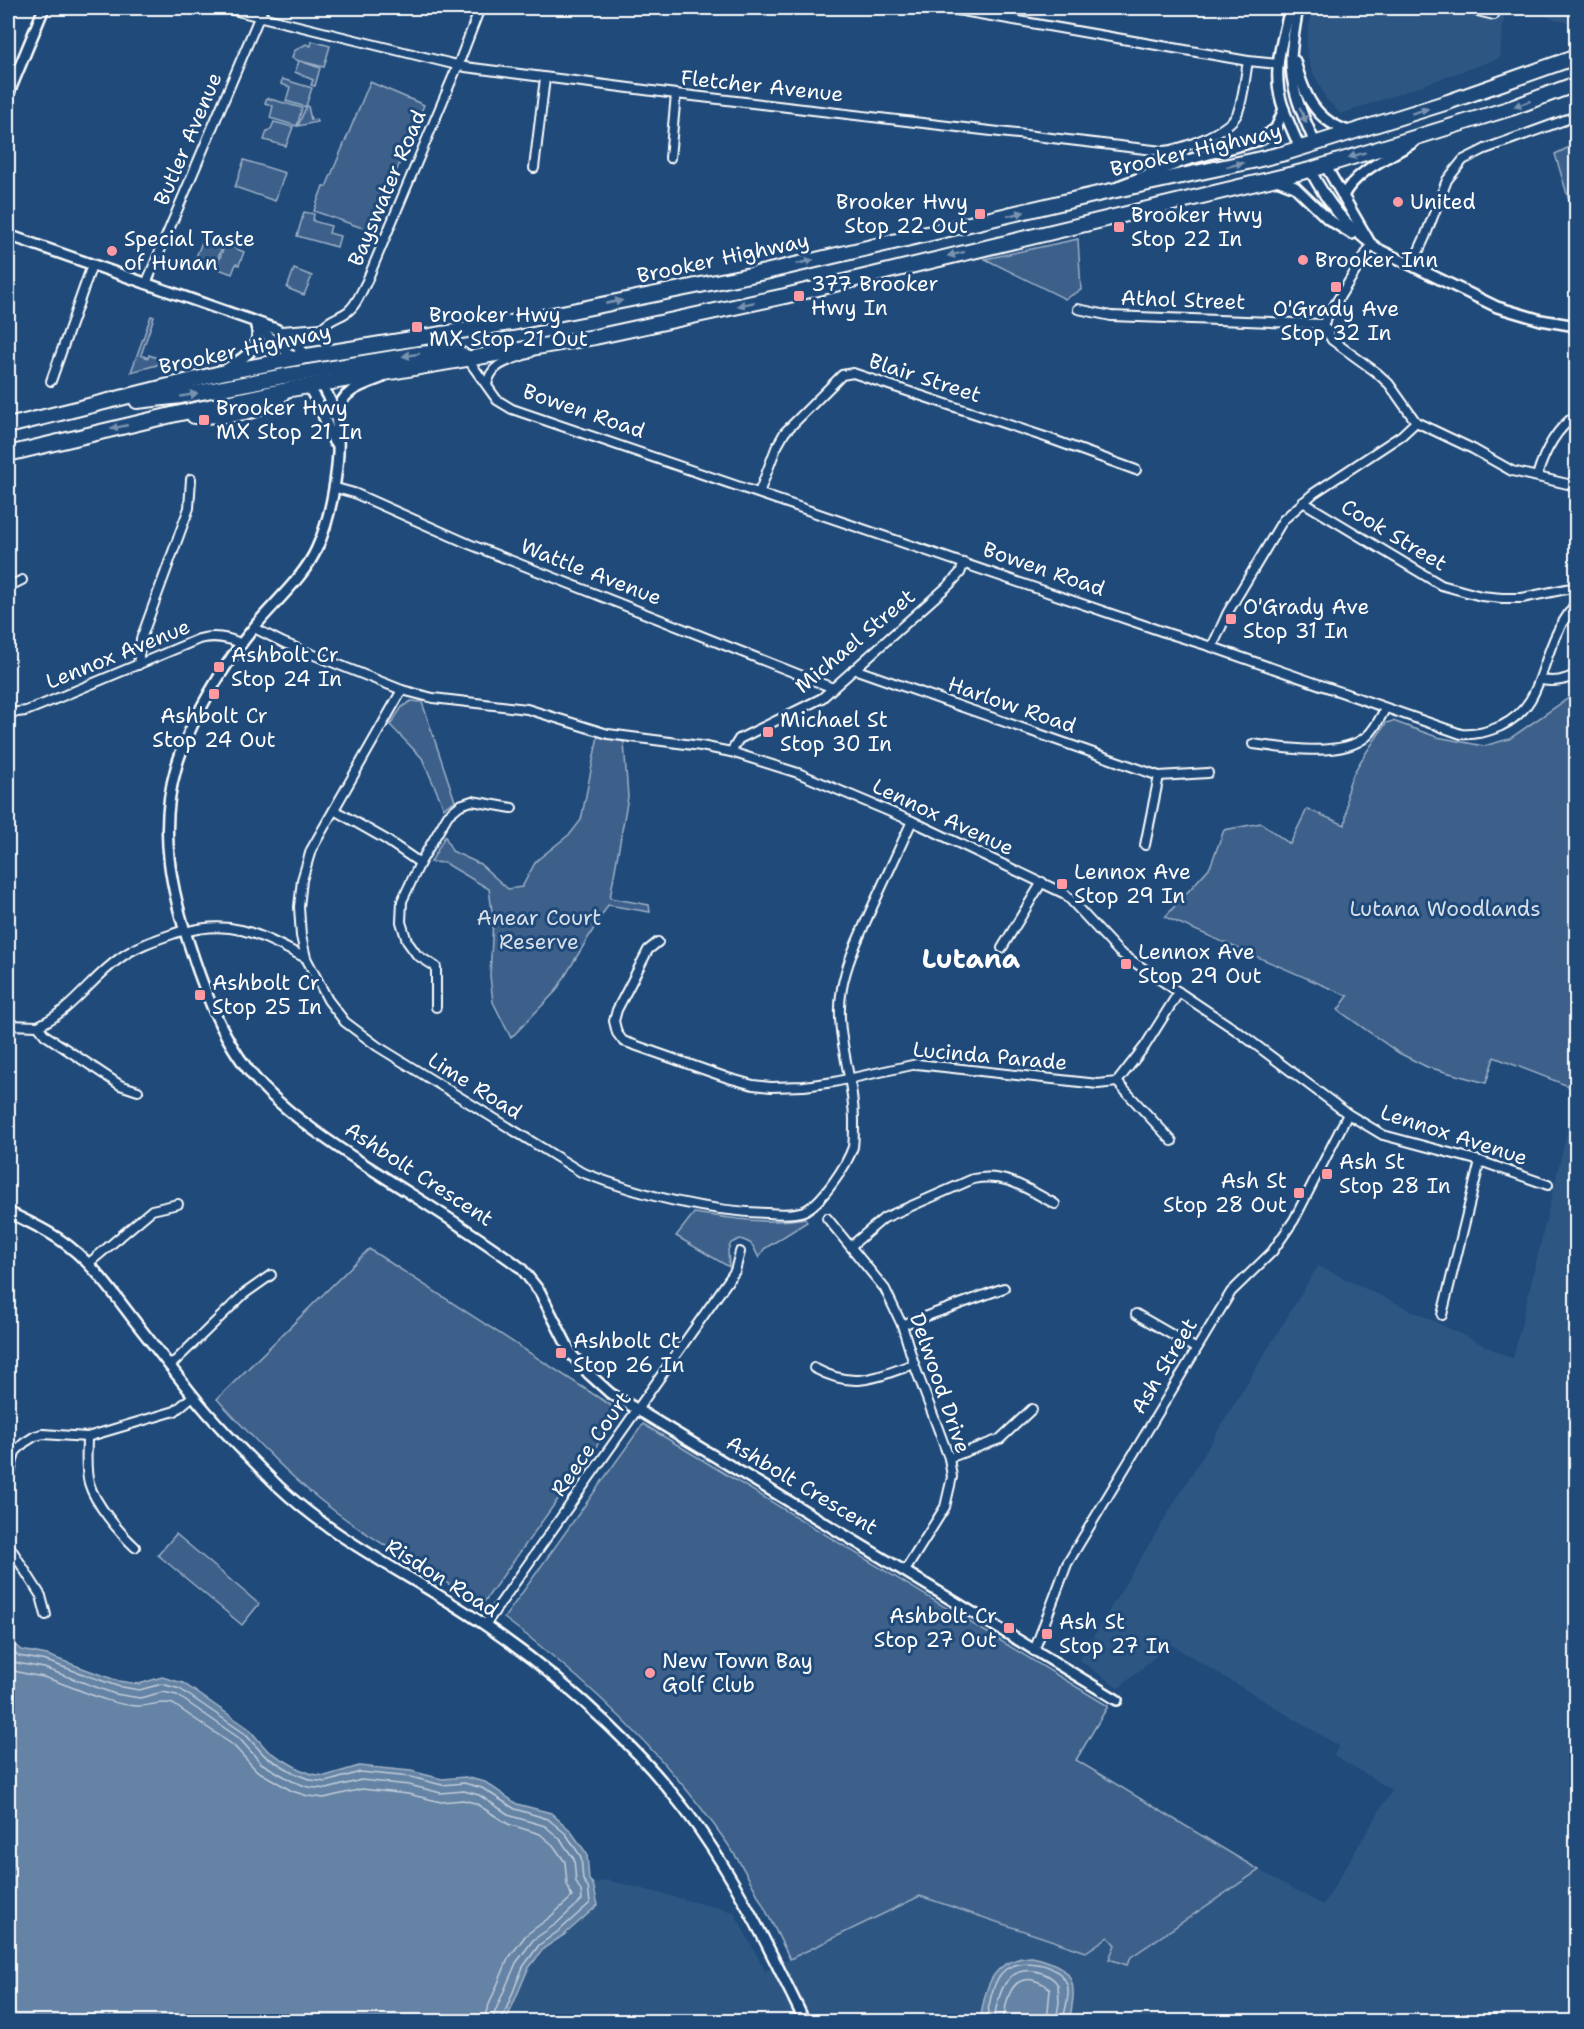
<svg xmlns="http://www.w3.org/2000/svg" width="1584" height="2029" viewBox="0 0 1584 2029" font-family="'Shantell Sans',sans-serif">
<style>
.built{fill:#2e5683}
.green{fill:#3c618b;stroke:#9eb0c5;stroke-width:1.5}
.water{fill:#6583a4;stroke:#a3b5c8;stroke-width:1.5}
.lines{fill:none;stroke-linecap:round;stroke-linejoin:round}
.shore{stroke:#c1cddb;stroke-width:1.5}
.minor-casing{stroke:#fff;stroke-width:12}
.tertiary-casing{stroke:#fff;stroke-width:14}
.trunk-casing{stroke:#fff;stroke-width:18}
.minor{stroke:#1f4a7a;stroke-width:8}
.tertiary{stroke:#1f4a7a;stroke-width:9}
.trunk{stroke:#1f4a7a;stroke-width:14}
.oneway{fill:#7992af}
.poi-dot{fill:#ff9aa2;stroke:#1f4a7a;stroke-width:2}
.labels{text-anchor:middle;stroke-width:6;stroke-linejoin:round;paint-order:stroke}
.street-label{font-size:21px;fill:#fff;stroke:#1f4a7a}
.poi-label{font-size:21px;fill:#fff;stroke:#1f4a7a;text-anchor:start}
.park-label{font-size:21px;fill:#d8dfe8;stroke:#1f4a7a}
.district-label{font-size:27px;font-weight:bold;fill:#fff;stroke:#1f4a7a}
</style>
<rect width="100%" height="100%" fill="#1f4a7a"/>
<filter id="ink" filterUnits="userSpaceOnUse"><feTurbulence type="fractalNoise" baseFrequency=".0167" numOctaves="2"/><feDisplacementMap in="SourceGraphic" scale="12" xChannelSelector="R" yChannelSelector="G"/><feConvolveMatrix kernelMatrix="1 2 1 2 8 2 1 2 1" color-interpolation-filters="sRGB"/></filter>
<g filter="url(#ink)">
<g class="built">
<path d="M 1312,8 L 1505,8 L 1500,58 L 1341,114 L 1326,99 L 1310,66 L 1306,46 Z"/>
<path d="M 1537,8 L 1576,8 L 1576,25 L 1536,14 Z"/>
<path d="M 1576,1094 L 1576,2021 L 506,2022 L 528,1969 L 544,1948 L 564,1935 L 597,1905 L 593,1884 L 607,1880 L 734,1912 L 765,1971 L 920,1896 L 1086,1952 L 1108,1937 L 1127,1965 L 1131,1957 L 1259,1870 L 1323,1905 L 1392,1790 L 1334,1755 L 1339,1746 L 1170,1644 L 1119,1688 L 1079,1660 L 1318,1266 L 1513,1359 Z"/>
</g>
<g class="green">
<path d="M 312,41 L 330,46 L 324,67 L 300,61 L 320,68 L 315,86 L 311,85 L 313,80 L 295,72 L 299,61 L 292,58 L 294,51 L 306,44 L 311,46 Z"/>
<path d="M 282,79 L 312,88 L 306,106 L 308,106 L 311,120 L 316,119 L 317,122 L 298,126 L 306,107 L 286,101 L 290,87 L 281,84 Z"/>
<path d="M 370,82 L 424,105 L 380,210 L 382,211 L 374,232 L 314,211 L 323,186 L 326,187 Z"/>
<path d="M 267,98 L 302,108 L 297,126 L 270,118 L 273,106 L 265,103 Z"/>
<path d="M 274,122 L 293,127 L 286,146 L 264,140 L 267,131 L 271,129 Z"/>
<path d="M 1576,144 L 1576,224 L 1555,154 Z"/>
<path d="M 244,160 L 285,173 L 275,201 L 235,187 Z"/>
<path d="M 304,212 L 314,214 L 313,221 L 331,226 L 329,233 L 340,236 L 337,247 L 297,236 Z"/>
<path d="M 204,237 L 223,245 L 217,260 L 212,258 L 208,268 L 194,262 Z"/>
<path d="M 1078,239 L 1081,290 L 1065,299 L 985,259 Z"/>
<path d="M 225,244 L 244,252 L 239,265 L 236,264 L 232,274 L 216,268 Z"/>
<path d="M 294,269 L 312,276 L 304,295 L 287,288 Z"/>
<path d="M 151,316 L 154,317 L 141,355 L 148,358 L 149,355 L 160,359 L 157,365 L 131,372 Z"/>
<path d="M 1576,693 L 1576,1089 L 1494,1057 L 1486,1083 L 1427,1067 L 1399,1053 L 1338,1010 L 1348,996 L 1165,917 L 1210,867 L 1224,830 L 1261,823 L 1290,844 L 1307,809 L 1345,825 C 1347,814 1347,803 1347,793 C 1348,775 1376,739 1386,723 L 1393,721 L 1437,737 L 1484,746 L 1509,739 Z"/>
<path d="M 411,701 L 422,702 L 455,801 L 444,808 L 422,758 L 390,725 L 402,707 Z"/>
<path d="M 598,736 L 624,742 L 628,797 L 610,898 L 649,905 L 650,912 L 608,905 L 556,991 L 511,1038 L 493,1002 L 490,976 L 493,919 L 489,889 L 445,863 L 431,862 L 445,836 L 452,851 L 480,864 L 508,889 L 522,887 L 536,861 L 571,833 L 581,820 Z"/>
<path d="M 694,1213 C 730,1218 768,1225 805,1218 L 807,1222 L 764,1249 L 759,1258 C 752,1246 756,1244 740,1239 L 731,1243 L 728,1250 L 729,1267 L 676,1236 Z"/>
<path d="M 369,1249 L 621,1412 L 484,1602 L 480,1603 C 421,1567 360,1534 308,1490 C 275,1462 246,1430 217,1399 Z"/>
<path d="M 643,1424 L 1108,1706 L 1076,1760 L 1259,1870 L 1131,1957 L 1127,1965 L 1109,1959 L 1115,1945 L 1108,1937 L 1086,1952 L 920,1896 L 790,1959 C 770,1920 752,1879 727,1843 C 666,1756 589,1681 504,1618 Z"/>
<path d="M 176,1534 L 259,1604 L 242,1625 L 158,1555 Z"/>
</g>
<g class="water">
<path d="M 8,1639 L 21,1650 L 47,1655 L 118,1681 L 139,1684 L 162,1677 L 183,1683 L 248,1728 L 268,1751 L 299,1769 L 312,1774 L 325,1776 L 359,1766 L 411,1771 L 442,1779 L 465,1777 L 485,1782 L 517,1804 L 551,1813 L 570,1830 L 587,1854 L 589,1880 L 593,1884 L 598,1905 L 564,1935 L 544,1948 L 528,1969 L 506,2021 L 8,2021 Z"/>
<path d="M 1032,1957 C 1075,1966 1078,1982 1069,2021 L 980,2021 C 986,1986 991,1959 1032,1957 Z"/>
</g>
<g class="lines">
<g class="shore">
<path d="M 8,1647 L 19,1656 L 46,1661 L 117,1686 L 139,1690 L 162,1684 L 180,1689 L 244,1733 L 265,1756 L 296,1774 L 311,1780 L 326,1782 L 360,1772 L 411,1777 L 442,1785 L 464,1783 L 482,1788 L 515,1809 L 548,1819 L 566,1834 L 581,1857 L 583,1880 L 588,1887 L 590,1903 L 560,1930 L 539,1945 L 523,1967 L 501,2022"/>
<path d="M 8,1656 L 17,1663 L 44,1668 L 115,1694 L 140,1698 L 163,1692 L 177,1695 L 239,1738 L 261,1763 L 292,1781 L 308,1787 L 327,1789 L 361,1780 L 409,1785 L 441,1793 L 464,1791 L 479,1795 L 511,1816 L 545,1826 L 560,1839 L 574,1859 L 576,1882 L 581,1891 L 582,1900 L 556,1924 L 533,1940 L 516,1963 L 494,2014 L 493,2022"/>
<path d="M 8,1668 C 18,1674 31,1674 43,1677 C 74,1686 104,1704 137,1706 C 151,1707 158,1700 173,1704 L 233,1745 L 256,1770 L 292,1791 L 308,1796 L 324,1798 L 362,1789 L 408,1794 L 441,1802 L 463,1800 L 475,1803 L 508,1824 L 540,1834 L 553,1845 L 565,1862 L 567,1884 L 572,1897 L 550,1917 L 526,1935 L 508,1959 L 486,2012 L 484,2022"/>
<path d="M 986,2022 C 989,2006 992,1980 1005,1970 C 1023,1956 1065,1964 1068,1989 C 1069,2000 1064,2011 1063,2022"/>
<path d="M 993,2022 C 998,1998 1003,1966 1035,1971 C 1044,1973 1053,1976 1058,1985 L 1059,2002 L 1056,2022"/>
<path d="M 1003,2022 C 1006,2003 1009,1976 1033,1980 C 1040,1982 1046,1984 1050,1989 L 1047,2022"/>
</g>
<g class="minor-casing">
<g id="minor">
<path d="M 225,8 L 465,67 L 676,94 L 1162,151 C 1180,151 1231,131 1238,112 C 1244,96 1245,77 1248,61"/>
<path d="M 945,8 L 1248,61 L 1278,64"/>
<path d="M 1465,8 L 1494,15"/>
<path d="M 670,158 L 676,94"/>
<path d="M 534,168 L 545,78"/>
<path d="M 1409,265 L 1415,259 L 1425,237 L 1447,180 L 1463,160 L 1485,149 L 1576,116"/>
<path d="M 146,284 L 263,8"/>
<path d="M 1078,309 L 1111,316 L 1323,324"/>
<path d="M 281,331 L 322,328 C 331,318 337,319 347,312 C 356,306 361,292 366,283 L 458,65 L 480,8"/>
<path d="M 467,358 L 497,400 L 512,409 L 1167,633 L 1212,647 L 1461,734 C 1476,735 1487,732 1501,726 C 1541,707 1539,669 1557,633 C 1562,622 1570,612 1576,602"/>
<path d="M 51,381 L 92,265"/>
<path d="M 487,385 C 491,362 510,361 530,353"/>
<path d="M 1416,422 L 1473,449 L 1512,471 L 1576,486"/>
<path d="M 1537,476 C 1544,452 1555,430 1576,415"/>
<path d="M 336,488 L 354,493 L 469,544 L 833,688"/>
<path d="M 759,493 L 776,448 L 785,432 L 842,375 L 853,373 L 1048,438 L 1136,470"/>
<path d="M 1303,502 L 1441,585 L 1481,596 L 1502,598 L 1522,598 L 1576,587"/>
<path d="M 8,587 L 22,580"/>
<path d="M 254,628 L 284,643 L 402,690 L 433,698 L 527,709 L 608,734 L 701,746 L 731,752 L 798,773 L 912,821 L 1065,894 L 1119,952 L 1240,1033 L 1348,1114 L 1383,1135 L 1480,1161 L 1548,1185"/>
<path d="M 1212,647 L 1228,612 L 1283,520 L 1314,493 L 1402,435 L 1416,422 L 1389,384 L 1376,372 L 1332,340 L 1323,324 L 1372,244"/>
<path d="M 138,665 L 141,639 L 189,508 L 191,479"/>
<path d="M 854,669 L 1159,776 L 1208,773"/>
<path d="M 1541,680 C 1555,682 1564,681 1576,674"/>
<path d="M 402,690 L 311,850 L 302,880 L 299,907 L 301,936 L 306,958 L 328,1000 L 345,1022 L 377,1046 L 581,1172 C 640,1195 705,1211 767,1213 C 778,1214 793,1215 804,1211 C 822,1203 847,1165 853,1147 C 854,1140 854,1131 854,1124 C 855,1078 833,1034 842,988 C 847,961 859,937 870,912 C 884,881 898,851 912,821"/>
<path d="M 8,713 L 26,711 L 46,703 L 199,639 C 214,635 227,637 242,644"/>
<path d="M 1253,744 C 1283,748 1342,758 1367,736 C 1375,729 1380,718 1385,709"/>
<path d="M 731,752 L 739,739 L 822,698 L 950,584 L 960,573 L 964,563"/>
<path d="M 334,810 L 385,839 L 420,863"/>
<path d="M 1145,845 L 1159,776"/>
<path d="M 185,932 C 235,918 263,937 306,958"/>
<path d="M 658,942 L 648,950 L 617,1010 L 614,1021 L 617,1033 L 623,1041 L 728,1078 L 753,1085 L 771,1087 L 804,1086 L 834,1082 L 917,1064 L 1098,1084 L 1117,1082 L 1145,1046 L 1179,992"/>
<path d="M 1002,948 L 1042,882"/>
<path d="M 436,1007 L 436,967 L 417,955 L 407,941 L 401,922 L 402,901 L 420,863 L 448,815 L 460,805 L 472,801 L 512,808"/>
<path d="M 8,1025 L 38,1026 L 45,1035 L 120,1085 L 138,1091"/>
<path d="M 38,1026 C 74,1009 89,980 120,958 C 139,944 162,938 184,930"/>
<path d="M 1117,1082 L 1172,1141"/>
<path d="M 827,1218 L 885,1289 L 902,1325 L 914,1364 L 949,1458 L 952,1477 L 945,1507 L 905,1571"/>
<path d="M 851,1246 L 884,1218 L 973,1179 C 1005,1172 1027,1189 1055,1204"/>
<path d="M 89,1263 L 152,1210 L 178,1204"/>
<path d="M 1136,1314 L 1195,1348"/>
<path d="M 1442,1315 L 1480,1161"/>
<path d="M 902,1325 L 1004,1288"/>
<path d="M 170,1366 L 244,1294 L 271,1275"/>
<path d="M 814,1368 C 855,1390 873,1378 914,1364"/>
<path d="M 87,1437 C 87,1452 85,1469 89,1483 C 95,1504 120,1533 135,1547"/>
<path d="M 949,1458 L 1000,1439 L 1032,1409"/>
<path d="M 8,1481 L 15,1452 L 24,1443 L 35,1436 L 43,1434 L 87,1437 L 175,1411 L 193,1396"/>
<path d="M 8,1544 L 41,1596 L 46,1615"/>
<path d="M 485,1625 L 735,1271 L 740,1252"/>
<path d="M 1034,1651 L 1067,1564 L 1231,1292 L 1272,1252 L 1294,1220 L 1348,1114"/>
</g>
</g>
<g class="tertiary-casing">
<g id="tertiary">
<path d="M 1290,8 C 1285,31 1276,57 1278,82 C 1279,104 1291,127 1300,148"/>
<path d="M 1298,8 C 1295,24 1292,41 1291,58 C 1290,89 1303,116 1315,143"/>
<path d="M 1295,61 C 1304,95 1315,122 1352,132"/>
<path d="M 8,95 L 44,8"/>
<path d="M 1325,165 L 1369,241"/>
<path d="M 1310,170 C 1330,207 1344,224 1378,249 L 1497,307 L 1541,320 L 1576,326"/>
<path d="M 1277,180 L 1295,187 L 1328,219 L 1352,234"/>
<path d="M 1121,185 L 1184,161 L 1260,140 L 1276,128 L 1284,109"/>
<path d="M 1343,196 C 1356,170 1390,157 1414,142"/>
<path d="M 8,235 L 276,329 L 288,337 L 307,356"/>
<path d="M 256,326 L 284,349 L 293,359"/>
<path d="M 225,370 C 241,359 263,349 256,326"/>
<path d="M 322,384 C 327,394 333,404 335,414 C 344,450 332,515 317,548 C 305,576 275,602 256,625 C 225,662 189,722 176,768 C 158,830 171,891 191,950 C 208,1002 229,1055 269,1093 C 299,1122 335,1146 370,1168 C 421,1201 473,1232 521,1268 L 540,1292 L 572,1355 L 589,1374 L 610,1393 L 1117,1700"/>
<path d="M 308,386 L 319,405 L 334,442"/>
<path d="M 338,414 C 340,391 362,385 381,378"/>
<path d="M 8,1212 C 25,1220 43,1228 59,1239 C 92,1261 113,1293 137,1324 C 155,1347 173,1370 191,1393 C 217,1426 248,1456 278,1486 C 339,1544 417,1578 485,1625 C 570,1683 656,1761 712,1848 C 748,1903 776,1963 805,2022"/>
</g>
</g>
<g class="trunk-casing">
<g id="trunk">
<path d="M 137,401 L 181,396 L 284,376 L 418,354 L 454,351 L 467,358"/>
<path d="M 194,416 L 230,415 L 254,410 L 281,395"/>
<path d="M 8,426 L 221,373 L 307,356 L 517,322 L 765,272 L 1102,193 L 1252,161 L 1285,153 L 1448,102 L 1576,57"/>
<path d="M 8,454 L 176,414 L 291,389 L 595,337 L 785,296 L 1310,170 L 1511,108 L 1576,84"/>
</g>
</g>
<use href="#minor" class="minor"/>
<use href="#tertiary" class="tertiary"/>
<use href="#trunk" class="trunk"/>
</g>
<defs><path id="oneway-solid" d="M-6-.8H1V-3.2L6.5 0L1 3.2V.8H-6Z" transform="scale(1.5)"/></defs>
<g class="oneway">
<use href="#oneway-solid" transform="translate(1522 104) rotate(160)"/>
<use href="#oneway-solid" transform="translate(1420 111) rotate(-17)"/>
<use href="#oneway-solid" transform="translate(1303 115) rotate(67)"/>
<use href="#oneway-solid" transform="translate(1357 155) rotate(163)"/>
<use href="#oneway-solid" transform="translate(1235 165) rotate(-13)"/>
<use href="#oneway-solid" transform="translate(1016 214) rotate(-13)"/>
<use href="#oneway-solid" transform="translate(956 254) rotate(166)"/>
<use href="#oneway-solid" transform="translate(805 262) rotate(-13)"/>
<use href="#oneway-solid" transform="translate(614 302) rotate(-11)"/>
<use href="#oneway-solid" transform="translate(746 304) rotate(168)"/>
<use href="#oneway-solid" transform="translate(411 355) rotate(171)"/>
<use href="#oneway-solid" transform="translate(189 395) rotate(-10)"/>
<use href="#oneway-solid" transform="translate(119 427) rotate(167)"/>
</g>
</g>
<g class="poi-dot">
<circle cx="1398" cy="202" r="6"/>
<rect x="974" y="208" width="12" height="12" rx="3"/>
<rect x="1113" y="221" width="12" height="12" rx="3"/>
<circle cx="112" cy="251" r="6"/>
<circle cx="1303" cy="260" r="6"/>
<rect x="1330" y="281" width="12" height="12" rx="3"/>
<rect x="793" y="290" width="12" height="12" rx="3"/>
<rect x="411" y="321" width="12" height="12" rx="3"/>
<rect x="198" y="414" width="12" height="12" rx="3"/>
<rect x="1225" y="613" width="12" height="12" rx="3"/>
<rect x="213" y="661" width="12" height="12" rx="3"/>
<rect x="208" y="688" width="12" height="12" rx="3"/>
<rect x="762" y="726" width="12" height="12" rx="3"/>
<rect x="1056" y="878" width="12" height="12" rx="3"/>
<rect x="1120" y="958" width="12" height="12" rx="3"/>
<rect x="194" y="989" width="12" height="12" rx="3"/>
<rect x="1321" y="1168" width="12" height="12" rx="3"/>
<rect x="1293" y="1187" width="12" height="12" rx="3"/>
<rect x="555" y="1347" width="12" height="12" rx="3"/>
<rect x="1003" y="1622" width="12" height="12" rx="3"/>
<rect x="1041" y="1628" width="12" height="12" rx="3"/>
<circle cx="650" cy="1673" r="6"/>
</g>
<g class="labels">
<g class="street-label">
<text transform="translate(762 86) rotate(6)" y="7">Fletcher Avenue</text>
<text transform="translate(188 139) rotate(-67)" y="7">Butler Avenue</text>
<text transform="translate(1196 150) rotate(-13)" y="7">Brooker Highway</text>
<text transform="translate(387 188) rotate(-67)" y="7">Bayswater Road</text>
<text transform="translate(723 258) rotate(-12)" y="7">Brooker Highway</text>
<text transform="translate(1183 300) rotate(2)" y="7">Athol Street</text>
<text transform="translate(245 349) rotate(-12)" y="7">Brooker Highway</text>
<text transform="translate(925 378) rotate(18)" y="7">Blair Street</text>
<text transform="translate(584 411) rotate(19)" y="7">Bowen Road</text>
<text transform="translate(1394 535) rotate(31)" y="7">Cook Street</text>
<text transform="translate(1044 569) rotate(19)" y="7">Bowen Road</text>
<text transform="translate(591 572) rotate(21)" y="7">Wattle Avenue</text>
<text transform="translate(855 641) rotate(-40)" y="7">Michael Street</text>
<text transform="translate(118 654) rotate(-22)" y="7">Lennox Avenue</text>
<text transform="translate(1012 705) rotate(19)" y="7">Harlow Road</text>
<text transform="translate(943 817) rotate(25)" y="7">Lennox Avenue</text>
<text transform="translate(990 1056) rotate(5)" y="7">Lucinda Parade</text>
<text transform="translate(475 1086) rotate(32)" y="7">Lime Road</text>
<text transform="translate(1454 1135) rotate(18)" y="7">Lennox Avenue</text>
<text transform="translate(419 1174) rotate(33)" y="7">Ashbolt Crescent</text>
<text transform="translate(1164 1366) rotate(-59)" y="7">Ash Street</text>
<text transform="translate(940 1383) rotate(71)" y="7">Delwood Drive</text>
<text transform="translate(591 1444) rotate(-55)" y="7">Reece Court</text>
<text transform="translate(802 1485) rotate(31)" y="7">Ashbolt Crescent</text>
<text transform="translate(442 1578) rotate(32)" y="7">Risdon Road</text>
</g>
<g class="poi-label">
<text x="968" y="209" text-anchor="end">Brooker Hwy<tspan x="968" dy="24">Stop 22 Out</tspan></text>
<text x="1410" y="209">United</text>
<text x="1131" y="222">Brooker Hwy<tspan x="1131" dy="24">Stop 22 In</tspan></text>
<text x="124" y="246">Special Taste<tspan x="124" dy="24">of Hunan</tspan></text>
<text x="1315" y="267">Brooker Inn</text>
<text x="811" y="291">377 Brooker<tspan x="811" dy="24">Hwy In</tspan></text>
<text x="1336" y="316" text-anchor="middle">O'Grady Ave<tspan x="1336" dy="24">Stop 32 In</tspan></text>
<text x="429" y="322">Brooker Hwy<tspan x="429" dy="24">MX Stop 21 Out</tspan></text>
<text x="216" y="415">Brooker Hwy<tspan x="216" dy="24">MX Stop 21 In</tspan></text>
<text x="1243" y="614">O'Grady Ave<tspan x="1243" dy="24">Stop 31 In</tspan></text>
<text x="231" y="662">Ashbolt Cr<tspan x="231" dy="24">Stop 24 In</tspan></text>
<text x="214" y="723" text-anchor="middle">Ashbolt Cr<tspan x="214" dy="24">Stop 24 Out</tspan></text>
<text x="780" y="727">Michael St<tspan x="780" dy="24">Stop 30 In</tspan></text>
<text x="1074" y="879">Lennox Ave<tspan x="1074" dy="24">Stop 29 In</tspan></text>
<text x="1138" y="959">Lennox Ave<tspan x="1138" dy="24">Stop 29 Out</tspan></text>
<text x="212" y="990">Ashbolt Cr<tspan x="212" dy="24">Stop 25 In</tspan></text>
<text x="1339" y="1169">Ash St<tspan x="1339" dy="24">Stop 28 In</tspan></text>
<text x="1287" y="1188" text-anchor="end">Ash St<tspan x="1287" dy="24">Stop 28 Out</tspan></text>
<text x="573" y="1348">Ashbolt Ct<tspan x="573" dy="24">Stop 26 In</tspan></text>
<text x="997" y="1623" text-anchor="end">Ashbolt Cr<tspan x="997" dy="24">Stop 27 Out</tspan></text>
<text x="1059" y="1629">Ash St<tspan x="1059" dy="24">Stop 27 In</tspan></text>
<text x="662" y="1668">New Town Bay<tspan x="662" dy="24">Golf Club</tspan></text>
</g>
<g class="park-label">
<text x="1445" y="916">Lutana Woodlands</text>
<text x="539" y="925">Anear Court<tspan x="539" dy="24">Reserve</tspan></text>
</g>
<g class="district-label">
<text x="971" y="968">Lutana</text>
</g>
</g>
<rect width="1584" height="2029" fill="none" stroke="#1f4a7a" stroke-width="30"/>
<rect x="15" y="15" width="1554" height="1999" fill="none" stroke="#fff" stroke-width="2" filter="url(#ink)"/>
</svg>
